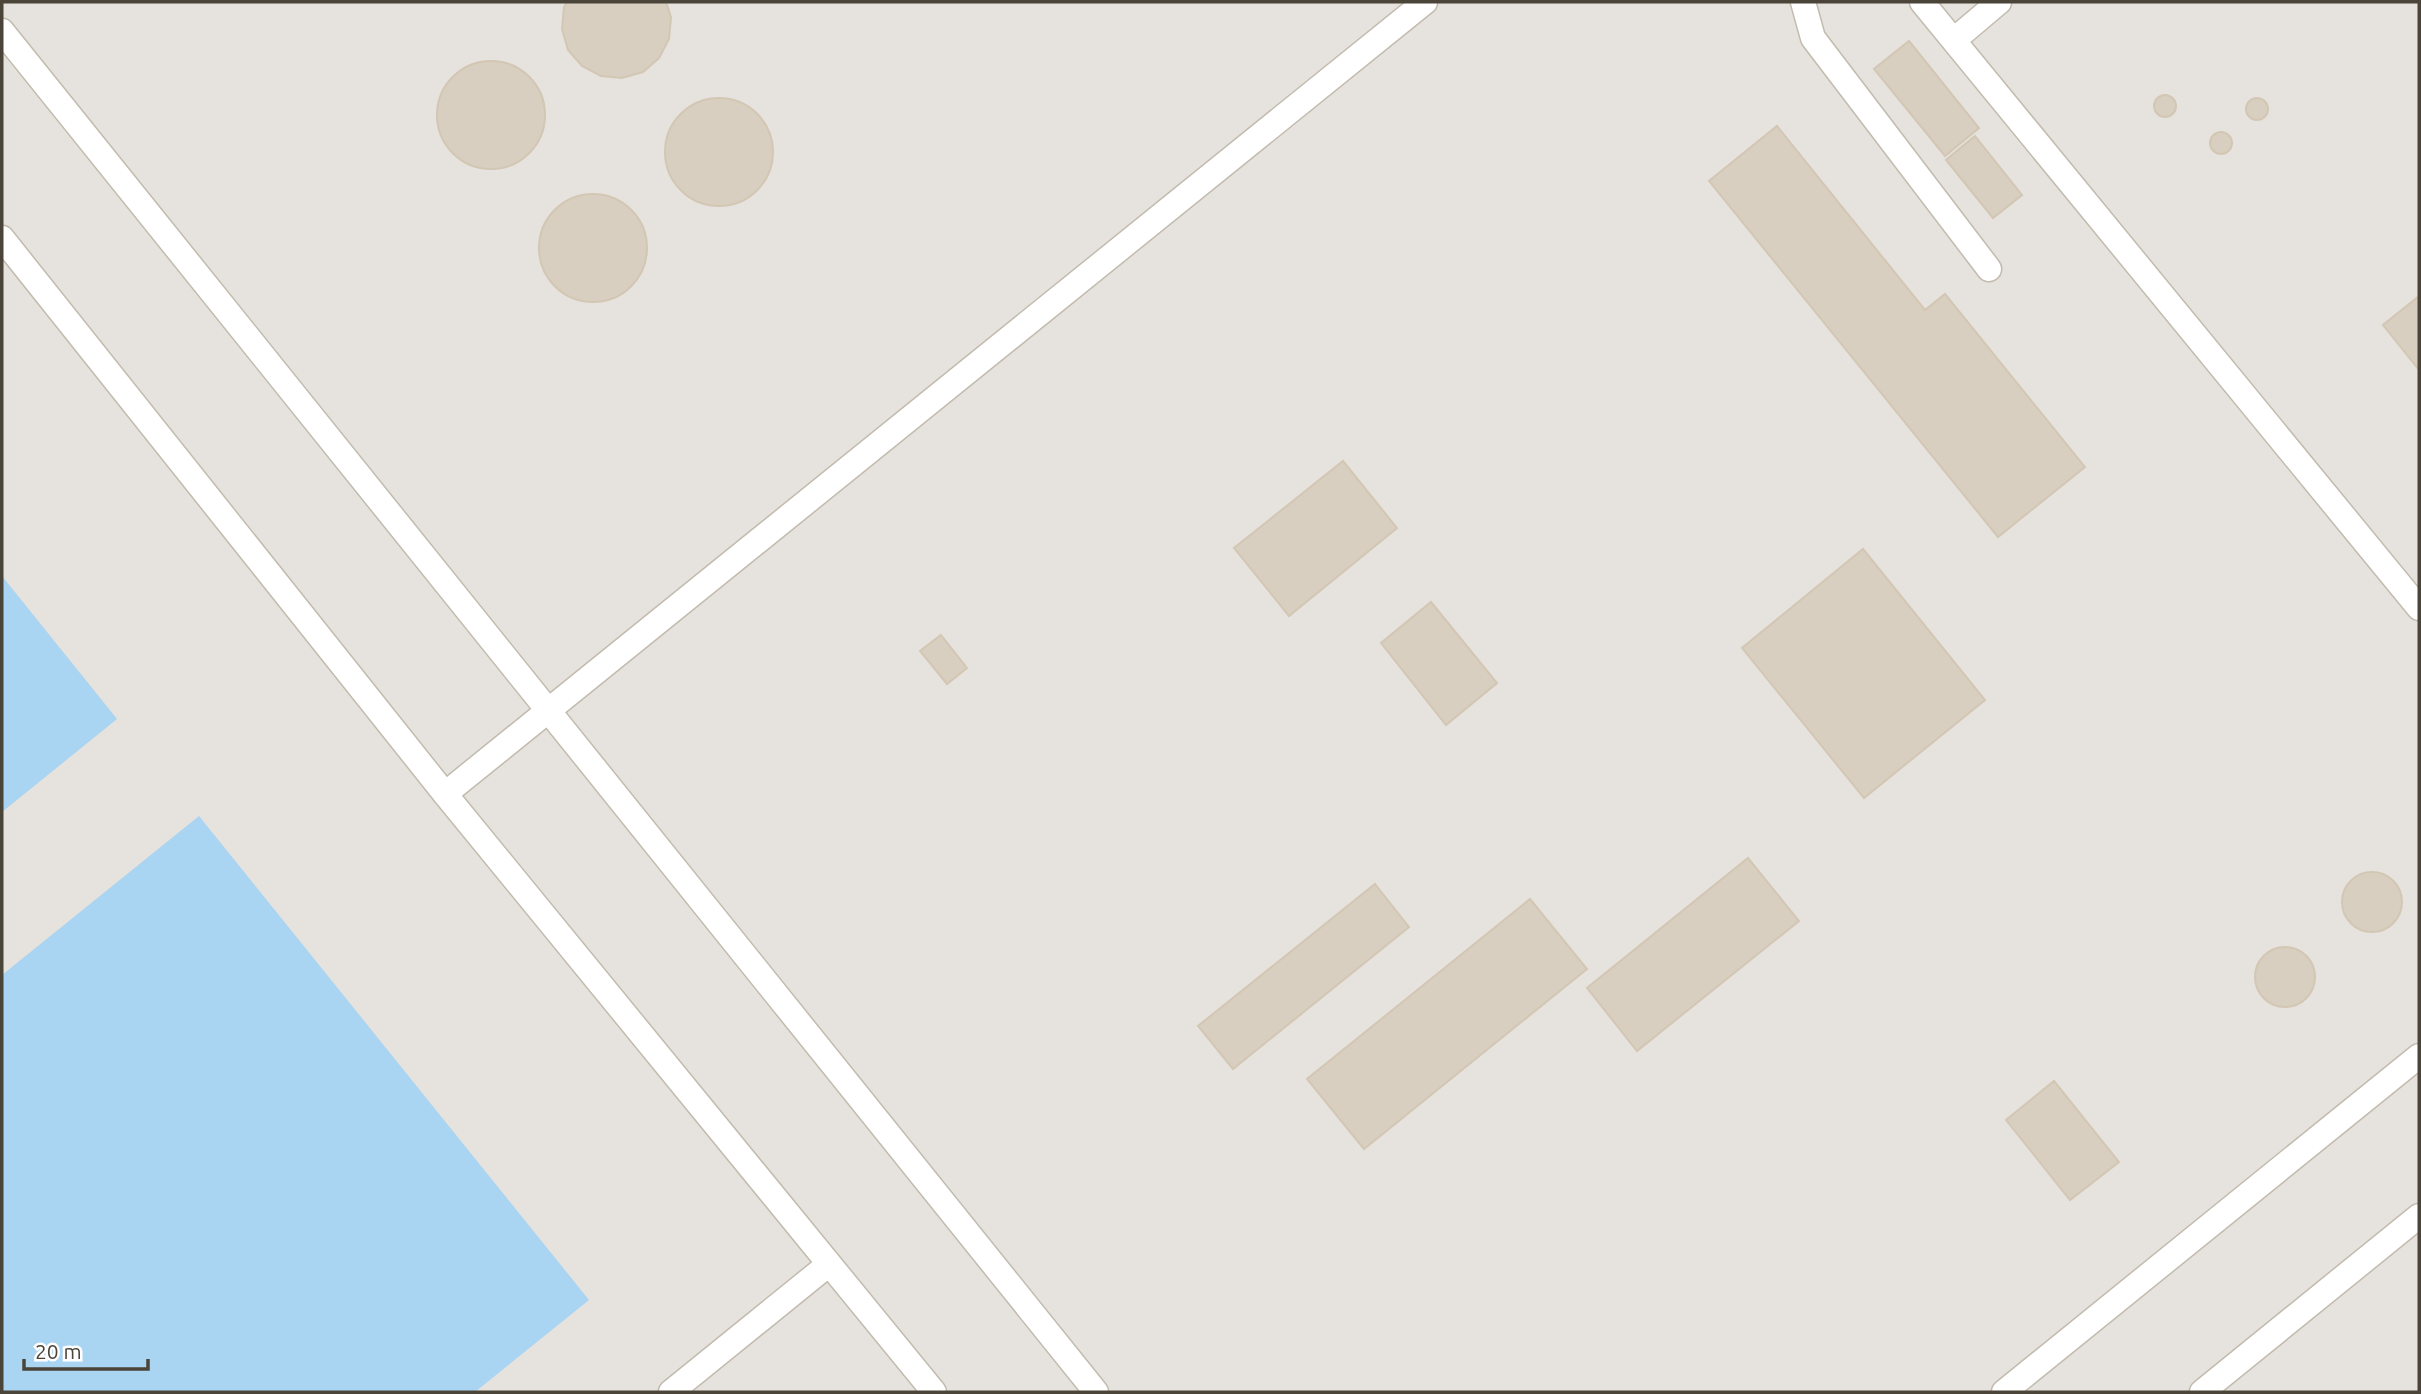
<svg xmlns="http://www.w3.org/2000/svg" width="2421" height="1394" viewBox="0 0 2421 1394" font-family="Ubuntu,sans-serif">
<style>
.industrial{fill:#e6e2dd}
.water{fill:#a9d4f2}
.building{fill:#d8cfc1;stroke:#d3c7b4;stroke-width:2}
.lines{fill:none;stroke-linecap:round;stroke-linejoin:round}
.lane-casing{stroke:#c2bbae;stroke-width:27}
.lane{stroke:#fff;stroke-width:24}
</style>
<rect width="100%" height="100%" fill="#f6f3ec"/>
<rect class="industrial" x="2" y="2" width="2417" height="1390"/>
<g class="water">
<path d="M 2,576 L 117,719 L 2,812 Z"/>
<path d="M 199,816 L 589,1300 L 475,1392 L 2,1392 L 2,975 Z"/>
</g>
<g class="building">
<path d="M 567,2 L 666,2 L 671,17 L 669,39 L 659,58 L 643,72 L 622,78 L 601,76 L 582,66 L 568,50 L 562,29 L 564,7 Z"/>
<path d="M 1909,41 L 1979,128 L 1945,156 L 1874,69 Z"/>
<circle cx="491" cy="115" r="54"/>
<circle cx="2165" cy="106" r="11"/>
<circle cx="719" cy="152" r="54"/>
<circle cx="2257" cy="109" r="11"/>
<path d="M 1777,126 L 1925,310 L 1945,294 L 2085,467 L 1998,537 L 1709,181 Z"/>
<circle cx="2221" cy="143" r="11"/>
<path d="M 1975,136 L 2022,195 L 1993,218 L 1946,160 Z"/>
<circle cx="593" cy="248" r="54"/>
<path d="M 2419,296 L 2419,370 L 2383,325 Z"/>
<path d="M 1343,461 L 1397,528 L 1289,616 L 1234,548 Z"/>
<path d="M 1863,549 L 1985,700 L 1864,798 L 1742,648 Z"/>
<path d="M 1431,602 L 1497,683 L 1446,725 L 1381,643 Z"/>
<path d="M 941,635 L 967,668 L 947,684 L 920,651 Z"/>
<path d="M 1748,858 L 1799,921 L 1637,1051 L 1587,988 Z"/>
<circle cx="2372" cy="902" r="30"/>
<path d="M 1375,884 L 1409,927 L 1233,1069 L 1198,1026 Z"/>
<path d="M 1530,899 L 1587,969 L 1364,1149 L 1307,1079 Z"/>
<circle cx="2285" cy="977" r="30"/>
<path d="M 2054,1081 L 2119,1162 L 2070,1200 L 2006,1120 Z"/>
</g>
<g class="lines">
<g class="lane-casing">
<g id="lane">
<path d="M 1803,2 L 1813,38 L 1989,269"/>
<path d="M 1922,2 L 2419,608"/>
<path d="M 2,31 L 1096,1392"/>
<path d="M 1954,40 L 1999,2"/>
<path d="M 2,238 L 445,794 L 934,1392"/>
<path d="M 445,794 L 1425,2"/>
<path d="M 671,1392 L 829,1264"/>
<path d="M 2004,1392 L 2419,1056"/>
<path d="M 2202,1392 L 2419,1216"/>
</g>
</g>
<use href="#lane" class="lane"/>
</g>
<rect width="2421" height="1394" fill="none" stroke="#4b4439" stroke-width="7"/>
<path d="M24 1359v10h124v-10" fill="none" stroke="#4b4439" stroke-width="3.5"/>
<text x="35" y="1359" font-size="21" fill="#4b4439" stroke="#ffffff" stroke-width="5" paint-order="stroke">20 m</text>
</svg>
